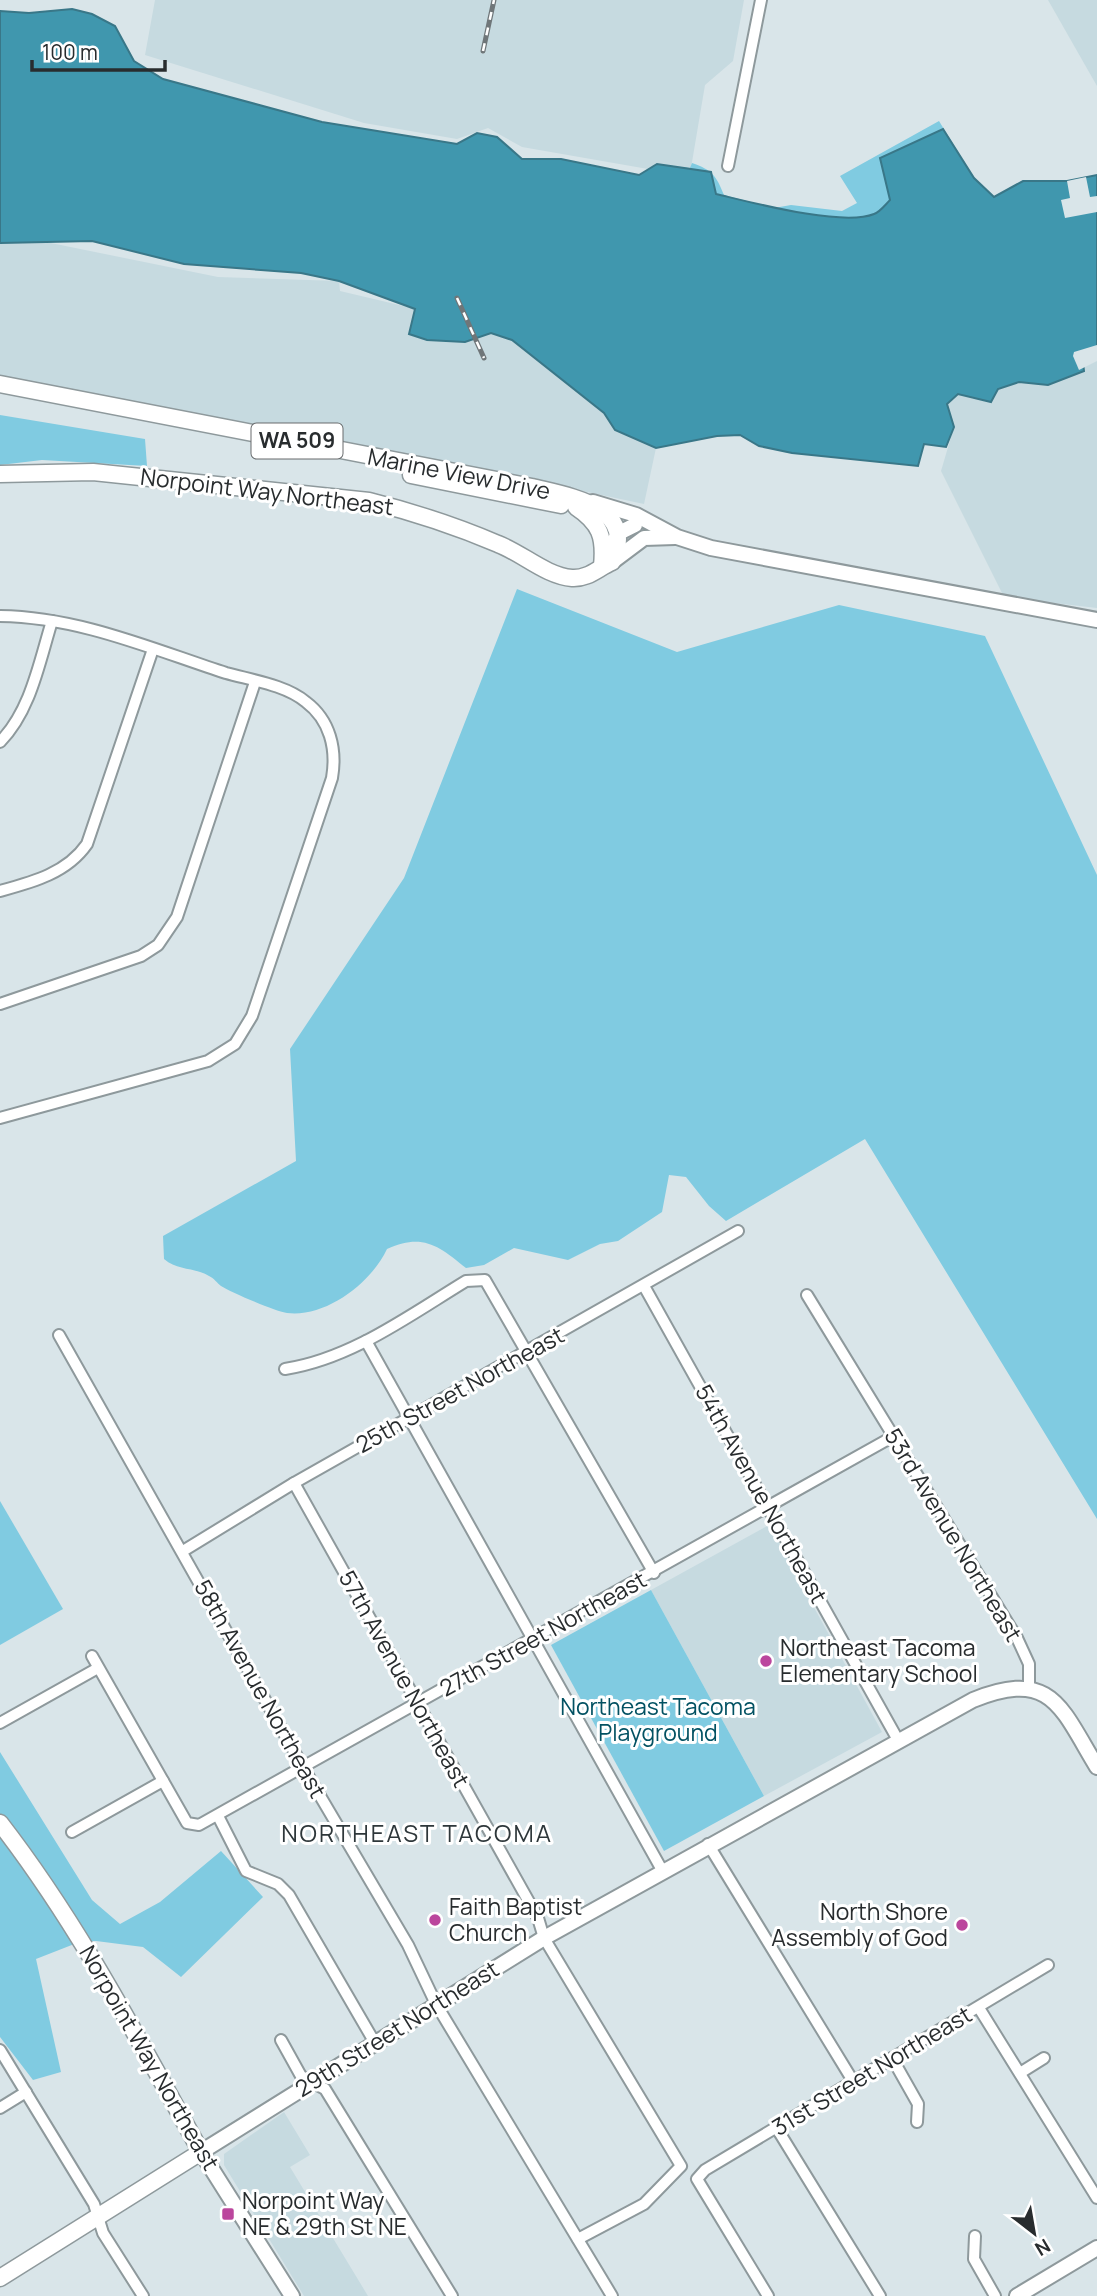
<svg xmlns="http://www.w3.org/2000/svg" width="1097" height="2296" viewBox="0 0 1097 2296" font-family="Manrope,sans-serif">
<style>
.built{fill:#c6dae0}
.green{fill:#80cbe1}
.water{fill:#4097ae;stroke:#397788;stroke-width:2}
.pier{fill:#d9e5e9}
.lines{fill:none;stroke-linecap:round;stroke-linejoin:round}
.street-casing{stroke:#8e999c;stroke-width:14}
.secondary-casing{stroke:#8e999c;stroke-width:18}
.primary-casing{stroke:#8e999c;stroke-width:19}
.street{stroke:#fff;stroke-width:10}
.secondary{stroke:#fff;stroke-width:14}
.primary{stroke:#fff;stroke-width:16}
.rail-casing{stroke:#6f7679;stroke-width:5}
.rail{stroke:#fff;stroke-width:2.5;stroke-dasharray:8;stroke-linecap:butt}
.poi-dot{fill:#bb469d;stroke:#fff;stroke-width:2.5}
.labels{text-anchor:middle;stroke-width:6;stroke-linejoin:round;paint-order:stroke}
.shield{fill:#fff;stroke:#686b6d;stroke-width:2}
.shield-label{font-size:21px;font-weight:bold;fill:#282c2e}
.street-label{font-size:23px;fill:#282c2e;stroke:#fff}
.poi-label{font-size:23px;fill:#282c2e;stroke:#fff;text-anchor:start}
.park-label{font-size:23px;fill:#025162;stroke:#fff}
.neighbourhood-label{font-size:24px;letter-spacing:2px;fill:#2e373a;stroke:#fff}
</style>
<rect width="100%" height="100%" fill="#d9e5e9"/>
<g class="built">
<path d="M 155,0 L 744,0 L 733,61 L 705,85 L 691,168 L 657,164 L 648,169 L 522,147 L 488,128 L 457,139 L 364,123 L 145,55 Z"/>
<path d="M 1048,0 L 1097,0 L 1097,86 Z"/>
<path d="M 36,240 L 218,277 L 339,281 L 340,291 L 416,309 L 409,334 L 465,342 L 491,333 L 512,340 L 604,413 L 615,430 L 656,448 L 644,504 L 422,457 L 0,377 L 0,243 Z"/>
<path d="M 1097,357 L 1097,608 L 1004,597 L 941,471 L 954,427 L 947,404 L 959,394 L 973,399 L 1019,382 L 1048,385 Z"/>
<path d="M 769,1525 L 882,1732 L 764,1796 L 651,1590 Z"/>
<path d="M 284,2112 L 310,2155 L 290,2167 L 368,2296 L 304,2296 L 224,2165 L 224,2154 Z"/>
</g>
<g class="green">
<path d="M 939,121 L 974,178 L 994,197 L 1023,181 L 1067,181 L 1097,175 L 993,217 L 733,219 L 657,164 L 690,168 L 692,163 C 712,170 716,175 724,195 L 774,208 L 791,205 L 842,211 L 857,203 L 840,176 Z"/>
<path d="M 0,415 L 145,439 L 147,466 L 42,460 L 0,465 Z"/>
<path d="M 517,589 L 677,652 L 839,605 L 985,636 L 1097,875 L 1097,1519 L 865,1139 L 726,1221 L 709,1206 L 686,1177 L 669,1175 L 662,1212 L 618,1241 L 600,1244 L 568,1260 L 514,1248 L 484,1265 L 466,1268 C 438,1245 422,1233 387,1249 C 372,1282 326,1318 287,1313 C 277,1312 230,1292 221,1286 C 217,1283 214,1278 209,1276 C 194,1267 178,1271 164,1259 L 163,1236 L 296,1161 L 290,1049 L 404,878 Z"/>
<path d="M 0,1501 L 63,1609 L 0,1645 Z"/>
<path d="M 651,1590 L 764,1796 L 664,1851 L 551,1645 Z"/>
<path d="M 0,1752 L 92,1900 L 120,1924 L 160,1902 L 221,1851 L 263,1897 L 181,1977 L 143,1947 L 96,1941 L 82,1941 L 36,1959 L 61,2072 L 33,2080 L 0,2037 Z"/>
</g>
<path class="water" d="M 72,9 L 92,14 L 115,26 L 134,61 L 163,79 L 322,122 L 457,144 L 477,133 L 497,137 L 522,159 L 561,159 L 639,175 L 657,164 L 711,172 L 716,194 C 750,202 842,227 874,214 C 880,212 885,205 890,200 L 880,158 L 943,129 L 974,178 L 994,197 L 1023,181 L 1067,181 L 1097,175 L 1097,357 L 1083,362 L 1084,371 L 1048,385 L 1019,382 L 998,389 L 991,402 L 958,394 L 947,404 L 954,427 L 946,447 L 924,444 L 918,466 L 792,453 L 759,446 L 740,435 L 717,436 L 656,448 L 615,430 L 604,413 L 512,340 L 491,333 L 465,342 L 427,340 L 409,334 L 415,309 L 339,281 L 301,273 L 184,264 L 92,241 L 0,243 L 0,11 L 29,13 Z"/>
<g class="pier">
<path d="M 1086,177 L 1090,197 L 1097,196 L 1097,212 L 1065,218 L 1061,200 L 1070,198 L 1067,181 Z"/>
<path d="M 1097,345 L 1097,361 L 1079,370 L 1073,356 L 1074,352 Z"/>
</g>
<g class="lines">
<g class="street-casing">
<g id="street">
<path d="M 728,166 L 761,0"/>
<path d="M 0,616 C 79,617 152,649 226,673 C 251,680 286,685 306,702 C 330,720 337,749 332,778 L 252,1016 L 235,1044 L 208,1061 L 0,1118"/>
<path d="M 0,742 C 31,710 39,663 52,621"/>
<path d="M 0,891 C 33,882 67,873 87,844 L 153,649"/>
<path d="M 0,1004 L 141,956 L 158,945 L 177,917 L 255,682"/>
<path d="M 644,1286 L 898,1740"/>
<path d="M 807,1295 L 1017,1638 L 1029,1664 L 1029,1688"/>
<path d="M 59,1335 L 303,1767 L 408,1945 L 436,2004 L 612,2296"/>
<path d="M 366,1341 L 662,1870"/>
<path d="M 285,1369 C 351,1359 410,1315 466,1281 L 485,1280 L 654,1573"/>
<path d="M 294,1483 L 538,1918 L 544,1938 L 681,2166 L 644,2204 L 578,2239"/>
<path d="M 183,1551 L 294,1483 L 738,1231"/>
<path d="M 92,1656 L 187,1823 L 199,1825 L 894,1436"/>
<path d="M 0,1723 L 98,1668"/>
<path d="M 218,1816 L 246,1871 L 278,1884 L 289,1895 L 375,2043"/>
<path d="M 72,1832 L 163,1781"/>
<path d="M 708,1844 L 853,2081"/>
<path d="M 979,2008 L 1097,2198"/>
<path d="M 281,2040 L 301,2076 L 325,2089 L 452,2296"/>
<path d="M 0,2050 L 94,2204 L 103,2233 L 143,2296"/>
<path d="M 892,2058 L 918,2104 L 917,2122"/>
<path d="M 1020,2073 L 1044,2058"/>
<path d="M 0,2108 L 26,2092"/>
<path d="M 776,2127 L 880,2296"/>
<path d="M 975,2236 L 974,2259 L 995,2296"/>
<path d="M 768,2296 L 697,2179 L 705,2170 L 1048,1965"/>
</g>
</g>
<g class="secondary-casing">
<g id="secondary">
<path d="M 593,502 L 636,515 L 677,537 L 711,548 L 1097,620"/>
<path d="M 612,543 L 621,532 L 635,525"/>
<path d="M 612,562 L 644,538 L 675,537"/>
<path d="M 292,2296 L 201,2152 L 544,1938 L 973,1700 C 1052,1668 1061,1708 1097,1767"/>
<path d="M 1017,2296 L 1097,2248"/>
</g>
</g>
<g class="primary-casing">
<g id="primary">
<path d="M 0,384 L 532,487 C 568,496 639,506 612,562 C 598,568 588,579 572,578 C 546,576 522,553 498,544 C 456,526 413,512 369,501 L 93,472 L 0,474"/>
<path d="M 411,475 L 561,505"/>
<path d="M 576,507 C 600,523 605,537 602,566"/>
<path d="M 0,1823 C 79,1925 138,2039 201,2152 L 0,2278"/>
</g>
</g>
<use href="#street" class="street"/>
<use href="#secondary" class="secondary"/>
<use href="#primary" class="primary"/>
<g class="rail-casing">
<g id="rail">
<path d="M 483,51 L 494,0"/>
<path d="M 457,298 L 484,358"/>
</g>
</g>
<use href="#rail" class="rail"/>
</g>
<g class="poi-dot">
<circle cx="766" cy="1661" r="7"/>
<circle cx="435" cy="1920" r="7"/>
<circle cx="962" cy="1925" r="7"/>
<rect x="221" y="2207" width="14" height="14" rx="3.5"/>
</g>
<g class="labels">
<rect class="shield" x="251.5" y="423.5" width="91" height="35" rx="5"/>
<g class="shield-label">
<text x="297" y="448">WA 509</text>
</g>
<g class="street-label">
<text transform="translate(459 474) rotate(11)" y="8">Marine View Drive</text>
<text transform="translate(267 492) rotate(7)" y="8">Norpoint Way Northeast</text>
<text transform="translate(460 1390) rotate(-29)" y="8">25th Street Northeast</text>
<text transform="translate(761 1494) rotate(61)" y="8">54th Avenue Northeast</text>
<text transform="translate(953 1535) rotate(59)" y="8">53rd Avenue Northeast</text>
<text transform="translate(543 1634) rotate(-29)" y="8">27th Street Northeast</text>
<text transform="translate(404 1679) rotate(61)" y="8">57th Avenue Northeast</text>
<text transform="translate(260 1689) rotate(61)" y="8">58th Avenue Northeast</text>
<text transform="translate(397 2029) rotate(-32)" y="8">29th Street Northeast</text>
<text transform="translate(149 2058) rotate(60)" y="8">Norpoint Way Northeast</text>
<text transform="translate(872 2071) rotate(-31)" y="8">31st Street Northeast</text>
</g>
<g class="poi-label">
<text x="780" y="1656">Northeast Tacoma<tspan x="780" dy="26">Elementary School</tspan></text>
<text x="449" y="1915">Faith Baptist<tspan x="449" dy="26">Church</tspan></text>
<text x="948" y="1920" text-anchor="end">North Shore<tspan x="948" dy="26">Assembly of God</tspan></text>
<text x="242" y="2209">Norpoint Way<tspan x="242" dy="26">NE &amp; 29th St NE</tspan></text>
</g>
<g class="park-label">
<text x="658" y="1715">Northeast Tacoma<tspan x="658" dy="26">Playground</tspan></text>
</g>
<g class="neighbourhood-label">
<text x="417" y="1842">NORTHEAST TACOMA</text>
</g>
</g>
<g transform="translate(1034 2233) rotate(149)" stroke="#ffffff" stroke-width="5" paint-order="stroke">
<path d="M0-5L12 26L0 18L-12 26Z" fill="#282c2e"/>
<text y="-10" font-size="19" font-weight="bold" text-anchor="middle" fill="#282c2e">N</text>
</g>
<path d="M32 60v10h133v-10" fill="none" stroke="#282c2e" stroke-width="3.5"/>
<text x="42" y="60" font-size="21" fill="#282c2e" stroke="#ffffff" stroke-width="5" paint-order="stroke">100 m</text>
</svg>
